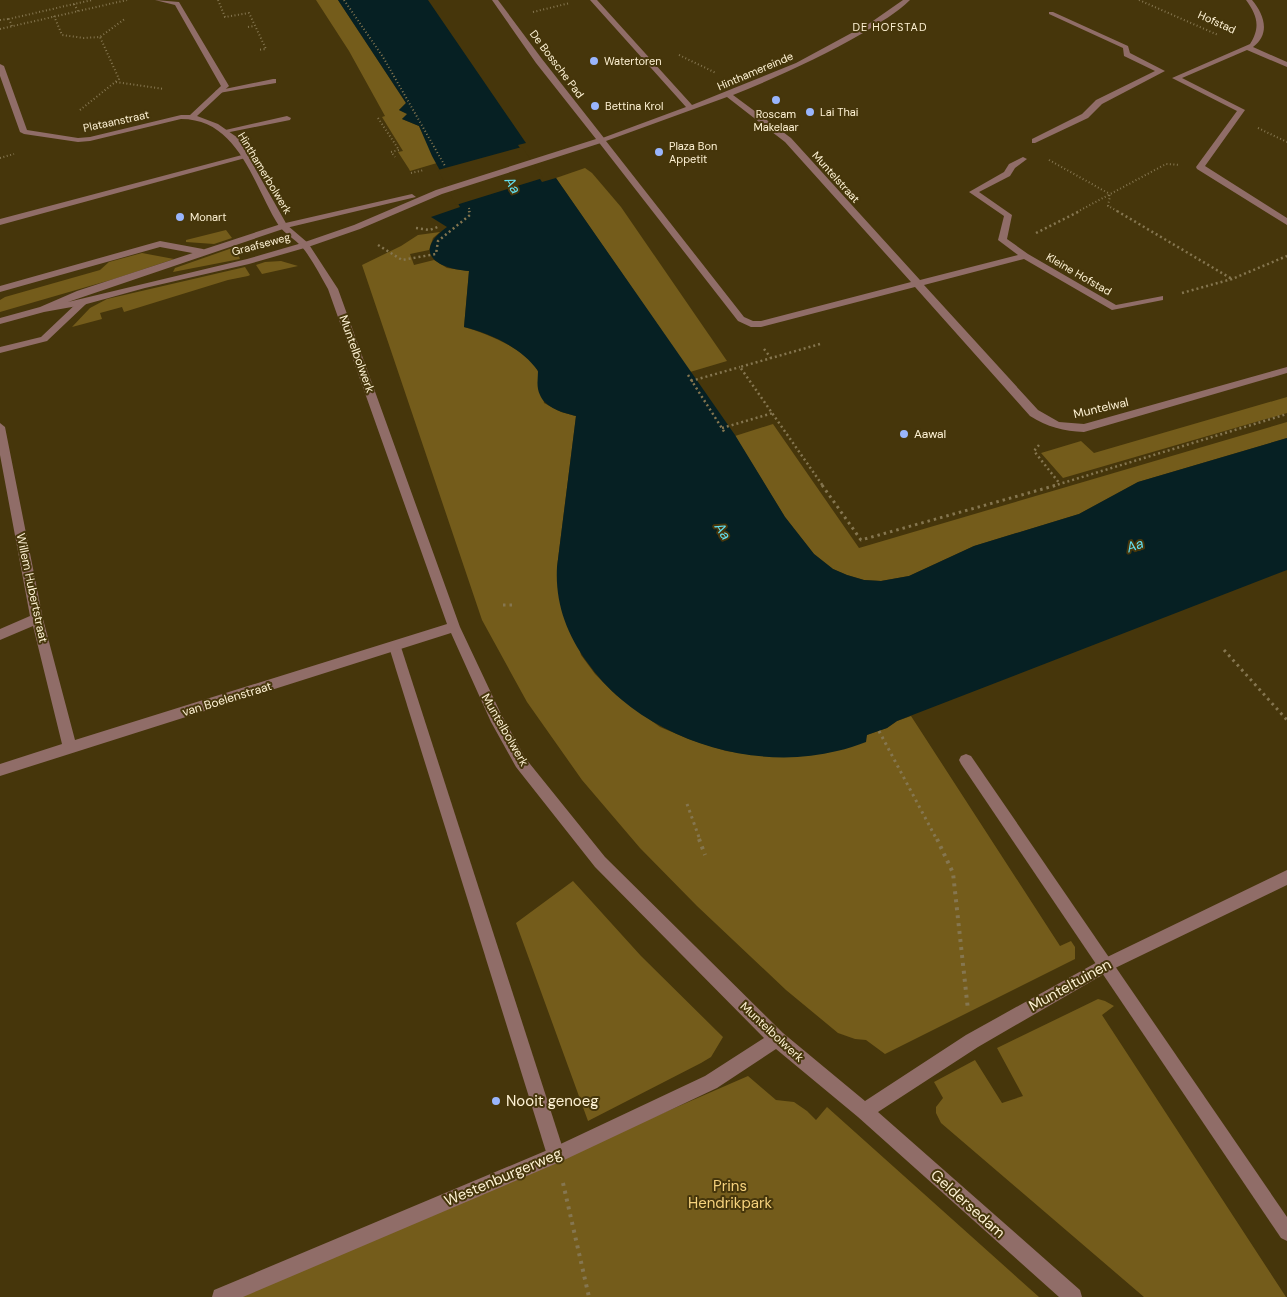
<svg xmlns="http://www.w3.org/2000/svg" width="1287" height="1297" viewBox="0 0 1287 1297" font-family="'DM Sans',sans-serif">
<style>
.green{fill:#745c1b}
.water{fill:#062023}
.pier{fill:#46360b}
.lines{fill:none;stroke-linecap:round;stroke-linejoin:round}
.path-far3{stroke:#857650;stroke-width:2;stroke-dasharray:1 2.5;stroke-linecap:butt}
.path-far2{stroke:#857650;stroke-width:2.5;stroke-dasharray:2 3;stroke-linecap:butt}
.path-far1{stroke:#857650;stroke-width:3;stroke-dasharray:2.5 4;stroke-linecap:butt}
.path{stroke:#857650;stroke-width:4;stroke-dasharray:3 5;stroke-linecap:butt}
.service{fill:#906d68;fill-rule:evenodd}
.pedestrian{fill:#906d68;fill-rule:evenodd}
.minor{fill:#906d68;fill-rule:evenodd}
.tertiary{fill:#906d68;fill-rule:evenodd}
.poi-dot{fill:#99b5fd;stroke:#46360b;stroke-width:2}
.labels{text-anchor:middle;stroke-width:4;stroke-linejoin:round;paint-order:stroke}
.far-street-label{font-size:11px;fill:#fef2d4;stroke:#46360b}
.far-neighbourhood-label{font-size:11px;letter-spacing:1px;fill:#fef2d4;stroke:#46360b}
.far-poi-label{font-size:11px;fill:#fef2d4;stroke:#46360b;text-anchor:start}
.street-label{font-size:12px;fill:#fef2d4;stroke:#46360b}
.poi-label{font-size:12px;fill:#fef2d4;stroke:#46360b;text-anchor:start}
.water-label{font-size:14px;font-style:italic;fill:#64e0f1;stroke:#46360b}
.near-street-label{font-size:15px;fill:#fef2d4;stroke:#46360b}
.near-poi-label{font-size:15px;fill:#fef2d4;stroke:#46360b;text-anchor:start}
.near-park-label{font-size:15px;fill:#f6d27d;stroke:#46360b}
</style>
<rect width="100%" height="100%" fill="#46360b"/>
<g class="green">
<path d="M 316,0 L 338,0 L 406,103 L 399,110 L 408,114 L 402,119 L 419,126 L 437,163 L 410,171 L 409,169 L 398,152 L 403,151 L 382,117 L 385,116 L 349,51 Z"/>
<path d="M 585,168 L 592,173 L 621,207 L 727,361 L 690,372 L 556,178 Z"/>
<path d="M 226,230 L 232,238 L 214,244 L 186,242 L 186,240 Z"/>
<path d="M 440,232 L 433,238 L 429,250 L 410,254 L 414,265 L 434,260 L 447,268 L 469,271 L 464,327 C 486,333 525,349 537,369 C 541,378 542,393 544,403 L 561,412 L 576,416 L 557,567 L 581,655 L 595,674 L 616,695 L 660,727 L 691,740 L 726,751 L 754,755 L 804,756 L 887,728 L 897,721 L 911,716 L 1060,946 L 1071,941 L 1075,947 L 1075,959 L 885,1054 L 866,1040 L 855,1039 L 838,1033 L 786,990 L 697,906 L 640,848 L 582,780 L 527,702 L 482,620 L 362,265 L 401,246 L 418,235 Z"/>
<path d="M 235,247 L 240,259 L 173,272 L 175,268 Z"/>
<path d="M 142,253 L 174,259 L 114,279 L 0,312 L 0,300 L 5,297 L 100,270 L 109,262 Z"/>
<path d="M 281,261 L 298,266 L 262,274 L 256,265 L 265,262 Z"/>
<path d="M 245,267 L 250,275 L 248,276 L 228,280 L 124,312 L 122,307 L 100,313 L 102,319 L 72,327 L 90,308 L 107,299 Z"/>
<path d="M 1287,397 L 1287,413 L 1063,478 L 1041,453 L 1081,441 L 1094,453 Z"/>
<path d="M 1287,422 L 1287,438 L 1138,482 L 1079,514 L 974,546 L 909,576 L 881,581 L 864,580 L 847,575 L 833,569 L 814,554 L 785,517 L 735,436 L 773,424 L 859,548 Z"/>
<path d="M 573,881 L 641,956 L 723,1037 L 711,1057 L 701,1063 L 588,1121 L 516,923 Z"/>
<path d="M 1098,999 L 1105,1001 L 1114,1006 L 1102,1015 L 1286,1297 L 1144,1297 L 941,1123 L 936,1113 L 936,1107 L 943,1098 L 934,1082 L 975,1060 L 1002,1103 L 1023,1096 L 997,1048 Z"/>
<path d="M 748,1076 L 776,1100 L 794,1102 L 807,1111 L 816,1120 L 827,1107 L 1039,1297 L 240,1297 Z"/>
</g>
<path class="water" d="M 338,0 L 428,0 L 526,143 L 518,145 L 542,182 L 556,178 L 735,435 L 785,517 L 814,554 L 833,569 L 847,575 L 864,580 L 881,581 L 909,576 L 974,546 L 1079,514 L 1138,482 L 1287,438 L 1287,570 L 897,721 L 887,728 L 867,735 L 866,742 C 857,745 847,749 837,751 C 750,773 639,737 587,662 C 566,633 555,602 557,567 L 576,416 C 564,413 545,408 540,395 C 536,387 538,379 538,371 C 521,347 491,334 464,327 L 469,271 C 438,269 411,253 447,227 L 431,217 L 460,207 L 432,156 L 419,126 L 402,119 L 407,114 L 399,110 L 406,103 Z"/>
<path class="pier" d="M 522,147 L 543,178 L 456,205 L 438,170 Z"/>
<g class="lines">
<g class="path-far3">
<path d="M 218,0 L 225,17 L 249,13 L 266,49 L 258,50"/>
<path d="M 344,0 L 383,57 L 445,166"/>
<path d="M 1139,0 L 1218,35"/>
<path d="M 78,11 L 74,4 L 92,0"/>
<path d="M 533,12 L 570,3"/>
<path d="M 54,16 L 62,35 L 84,38 L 100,37 L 126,18"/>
<path d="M 0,20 L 9,19"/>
<path d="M 12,26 L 9,19 L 74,4"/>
<path d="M 248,27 L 254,26"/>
<path d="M 0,29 L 127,0"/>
<path d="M 679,55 L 716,73"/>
<path d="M 116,82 L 164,89"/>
<path d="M 80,110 L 119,79 L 100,37"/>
<path d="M 378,118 L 399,150 L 391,152 L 395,157"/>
<path d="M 1258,128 L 1287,142"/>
<path d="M 0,158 L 14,154"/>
<path d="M 1049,160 L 1108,193 L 1110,196 L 1108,206 L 1119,212"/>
<path d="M 411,173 L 424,170"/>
<path d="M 469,208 L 470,212"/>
<path d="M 1077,212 L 1166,164 L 1180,165"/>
</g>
<g class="path-far2">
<path d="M 1117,211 L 1232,279"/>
<path d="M 416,228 L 430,230 L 440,226"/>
<path d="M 1036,233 L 1080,211"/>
<path d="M 378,245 L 402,260 L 436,254 L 438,241 L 470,215 L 469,211"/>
<path d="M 1182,293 L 1232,279 L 1287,256"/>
<path d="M 820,344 L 740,367 L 823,486"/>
<path d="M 764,349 L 771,358"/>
<path d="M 688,375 L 725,433"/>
<path d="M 691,381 L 740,367"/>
<path d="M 722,428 L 773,413"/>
<path d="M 1039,445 L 1034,451 L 1060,484"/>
<path d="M 1053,486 L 1287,414"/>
</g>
<g class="path-far1">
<path d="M 822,485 L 861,540 L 1057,485"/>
<path d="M 503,605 L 514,605"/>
<path d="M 1224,650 L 1287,720"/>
<path d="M 879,731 L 937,840"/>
<path d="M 687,804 L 700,840"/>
</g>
<g class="path">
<path d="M 699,839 L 705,855"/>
<path d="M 937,839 L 953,873 L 968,1010"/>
<path d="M 563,1183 L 589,1297"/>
</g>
<g class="service">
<path d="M 273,79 L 276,79 L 276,83 L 219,93 L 215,91 Z"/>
<path d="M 287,116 L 291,118 L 290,120 L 225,133 L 221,131 Z"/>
<path d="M 242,155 L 249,157 L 0,225 L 0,219 Z"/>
<path d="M 966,754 L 971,756 L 1287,1217 L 1287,1241 L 1281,1238 L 961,764 L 959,760 L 961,756 Z"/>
</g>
<path class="pedestrian" d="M 395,642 L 399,643 L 401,647 L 565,1155 L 562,1161 L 556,1164 L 550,1161 L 547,1155 L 389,647 L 391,643 Z"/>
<g class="minor">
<path d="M 155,0 L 179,2 L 229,86 L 197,116 L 218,124 L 238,138 L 287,225 L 308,243 L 338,289 L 460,627 L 501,714 L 526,759 L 605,857 L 783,1033 L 865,1101 L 966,1035 L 1101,960 L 1287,870 L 1287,885 L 1111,970 L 978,1047 L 878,1112 L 1080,1290 L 1082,1297 L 1059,1297 L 858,1117 L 776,1049 L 717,1088 L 562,1161 L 243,1297 L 212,1297 L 214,1290 L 550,1149 L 705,1076 L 764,1038 L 595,867 L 516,767 L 491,722 L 451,633 L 0,776 L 0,764 L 62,744 L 33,626 L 0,640 L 0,629 L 30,616 L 0,455 L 0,423 L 5,427 L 43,619 L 75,740 L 447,624 L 328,289 C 320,275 312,259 302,247 C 295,239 285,234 279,226 C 253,185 239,119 181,119 L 90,141 L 78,142 L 24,134 L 20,132 L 0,76 L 0,64 L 4,66 L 27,130 L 78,138 L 90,137 L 181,115 L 190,115 L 221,86 L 175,5 Z"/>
<path d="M 590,0 L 597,0 L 692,105 L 796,63 L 870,23 L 903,0 L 910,0 C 897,13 879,23 863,33 C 821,57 778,77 733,95 L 791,138 L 920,280 L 1018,255 L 998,240 L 1004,216 L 969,192 L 1004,172 L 1009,164 L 1023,157 L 1027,159 L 1015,168 L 1010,176 L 979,192 L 1012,215 L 1007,239 L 1028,254 L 1116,305 L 1163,296 L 1163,300 L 1112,310 L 1024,259 L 924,285 L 1038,410 L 1059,422 L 1084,424 L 1287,367 L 1287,373 L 1084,432 C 1064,431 1047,427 1030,416 L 915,287 L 761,327 L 751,327 L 738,321 L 597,140 L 686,107 ZM 727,97 L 785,142 L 911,282 L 761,321 L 753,321 L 744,317 L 606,141 Z"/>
<path d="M 1246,0 L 1252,0 C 1264,14 1271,34 1253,47 L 1287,62 L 1287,67 L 1247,50 L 1182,78 L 1245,110 L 1205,166 L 1287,218 L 1287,225 L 1197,169 L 1196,167 L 1237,111 L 1172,78 L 1250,44 C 1261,27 1257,15 1246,0 Z"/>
<path d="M 1049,12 L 1053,12 L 1128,46 L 1130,53 L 1165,71 L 1102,104 L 1088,118 L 1035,143 L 1032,143 L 1032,139 L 1082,114 L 1096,100 L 1155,71 L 1124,56 L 1123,48 L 1049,14 Z"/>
<path d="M 160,241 L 203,249 L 207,252 L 203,255 L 160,247 L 0,292 L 0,286 Z"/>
<path d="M 83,299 L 86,300 L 86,304 L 47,341 L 0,353 L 0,347 L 41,337 L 80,300 Z"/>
</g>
<path class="tertiary" d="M 492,0 L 498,0 L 542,59 L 604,138 L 604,142 L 442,194 L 360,229 L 308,247 L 249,264 L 145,288 L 83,305 L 44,312 L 0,324 L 0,318 L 40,307 L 77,291 L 281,224 L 412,194 L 416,197 L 286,228 L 68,302 L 247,259 L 302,243 L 354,225 L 436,190 L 596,139 L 536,63 Z"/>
</g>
<g class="poi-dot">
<circle cx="594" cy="61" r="5"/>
<circle cx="776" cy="100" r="5"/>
<circle cx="595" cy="106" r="5"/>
<circle cx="810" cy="112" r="5"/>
<circle cx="659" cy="152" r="5"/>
<circle cx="180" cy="217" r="5"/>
<circle cx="904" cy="434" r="5"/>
<circle cx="496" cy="1101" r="5"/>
</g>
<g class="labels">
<g class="far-street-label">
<text transform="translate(1217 22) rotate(24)" y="4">Hofstad</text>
<text transform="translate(557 64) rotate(53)" y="4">De Bossche Pad</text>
<text transform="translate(755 71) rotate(-23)" y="4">Hinthamereinde</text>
<text transform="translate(116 121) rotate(-12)" y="4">Plataanstraat</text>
<text transform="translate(265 173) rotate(59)" y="4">Hinthamerbolwerk</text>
<text transform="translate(836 177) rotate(48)" y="4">Muntelstraat</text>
<text transform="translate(261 244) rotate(-15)" y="4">Graafseweg</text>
<text transform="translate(1079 274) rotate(30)" y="4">Kleine Hofstad</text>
</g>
<g class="far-neighbourhood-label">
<text x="890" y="31">DE HOFSTAD</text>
</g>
<g class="far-poi-label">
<text x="604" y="65">Watertoren</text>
<text x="605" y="110">Bettina Krol</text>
<text x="820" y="116">Lai Thai</text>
<text x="776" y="118" text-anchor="middle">Roscam<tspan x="776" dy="13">Makelaar</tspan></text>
<text x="669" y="150">Plaza Bon<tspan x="669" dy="13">Appetit</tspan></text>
<text x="190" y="221">Monart</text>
</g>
<g class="street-label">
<text transform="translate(357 354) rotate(70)" y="4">Muntelbolwerk</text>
<text transform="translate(1101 408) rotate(-13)" y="4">Muntelwal</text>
<text transform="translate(32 588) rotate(78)" y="4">Willem Hubertstraat</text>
<text transform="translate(227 699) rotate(-17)" y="4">van Boelenstraat</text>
<text transform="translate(505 730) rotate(60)" y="4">Muntelbolwerk</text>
<text transform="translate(772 1032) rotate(43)" y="4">Muntelbolwerk</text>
</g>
<g class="poi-label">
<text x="914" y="438">Aawal</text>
</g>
<g class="water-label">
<text transform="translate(513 185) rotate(59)" y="5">Aa</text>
<text transform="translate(723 531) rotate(57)" y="5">Aa</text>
<text transform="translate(1135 545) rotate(-19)" y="5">Aa</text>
</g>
<g class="near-street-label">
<text transform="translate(1070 985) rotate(-29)" y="5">Munteltuinen</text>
<text transform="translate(503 1177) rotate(-23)" y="5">Westenburgerweg</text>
<text transform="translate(968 1204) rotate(42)" y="5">Geldersedam</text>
</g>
<g class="near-poi-label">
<text x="506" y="1106">Nooit genoeg</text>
</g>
<g class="near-park-label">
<text x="730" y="1191">Prins<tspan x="730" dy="17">Hendrikpark</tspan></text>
</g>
</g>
</svg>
